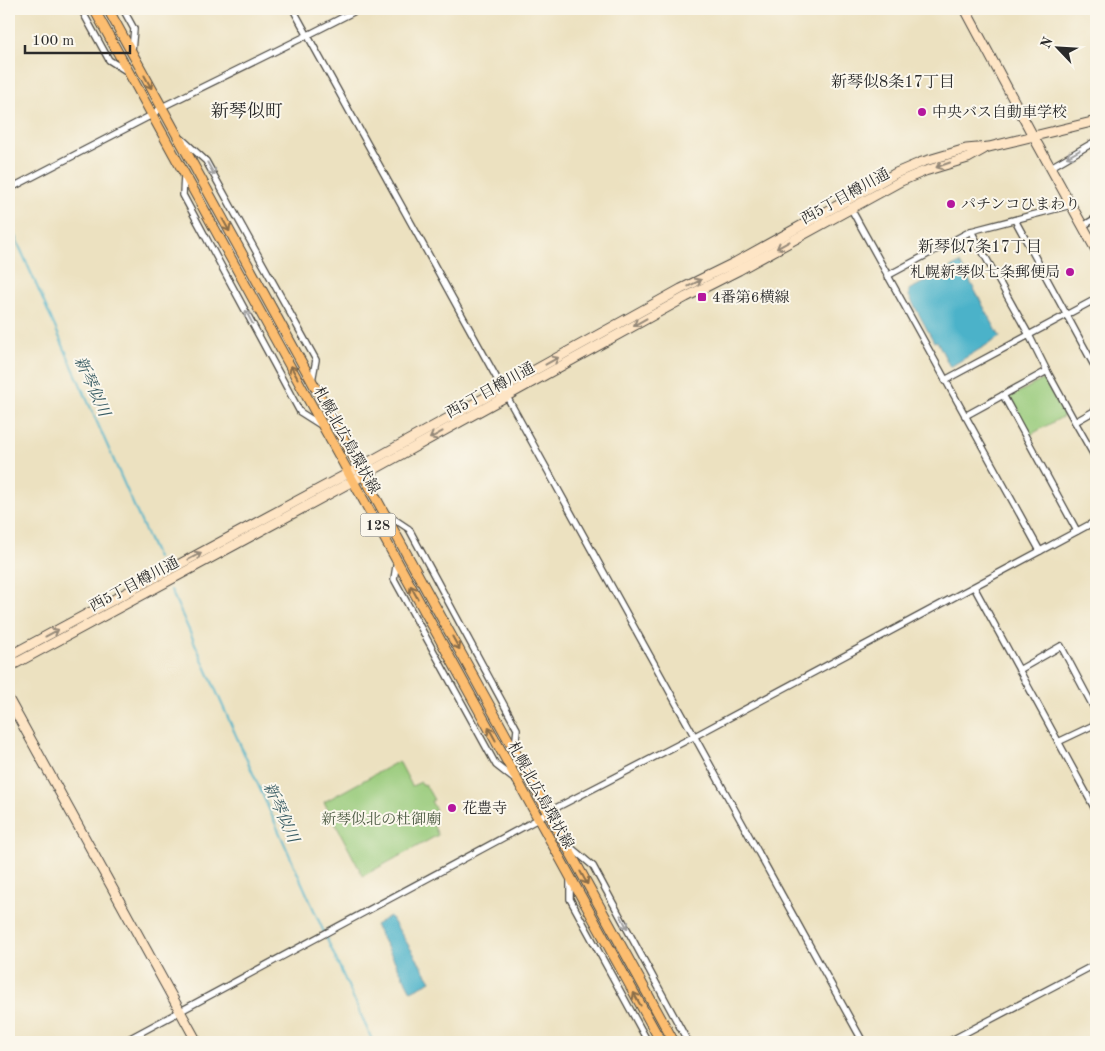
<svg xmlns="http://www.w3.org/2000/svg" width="1105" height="1051" viewBox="0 0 1105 1051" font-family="'Old Standard TT','Noto Serif JP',serif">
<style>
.green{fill:#99cb7b;stroke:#627b53}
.water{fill:#4bb2c9;stroke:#3b6e7a}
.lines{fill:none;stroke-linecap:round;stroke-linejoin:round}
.stream{stroke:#4bb2c9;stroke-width:2}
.street-casing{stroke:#484641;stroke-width:8}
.secondary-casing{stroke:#484641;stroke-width:11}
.primary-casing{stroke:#484641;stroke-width:11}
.street{stroke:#fff;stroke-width:5.5}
.secondary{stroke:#fee5c5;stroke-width:9}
.primary{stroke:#fcbd6f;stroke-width:9}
.oneway{stroke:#896d4a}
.oneway2{stroke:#a0a0a0}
.oneway3{stroke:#948878}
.poi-dot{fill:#b5179e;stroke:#fbf7ec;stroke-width:2}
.labels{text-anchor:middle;stroke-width:4;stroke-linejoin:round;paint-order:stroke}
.shield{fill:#fbf7ec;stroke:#696865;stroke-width:1}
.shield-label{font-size:14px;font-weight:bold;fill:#2b2b2b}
.poi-label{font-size:15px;fill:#2b2b2b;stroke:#fbf7ec;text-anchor:start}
.street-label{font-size:15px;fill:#2b2b2b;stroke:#fbf7ec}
.park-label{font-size:15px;fill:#4c5b43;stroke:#fbf7ec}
.neighbourhood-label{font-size:16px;fill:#2b2b2b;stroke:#fbf7ec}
.water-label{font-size:16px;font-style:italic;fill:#365a62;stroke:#fbf7ec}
.quarter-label{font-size:18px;fill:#2b2b2b;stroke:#fbf7ec}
</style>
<rect width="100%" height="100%" fill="#fbf7ec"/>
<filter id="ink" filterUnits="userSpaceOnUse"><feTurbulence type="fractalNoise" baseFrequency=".02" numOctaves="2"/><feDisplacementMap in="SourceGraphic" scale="10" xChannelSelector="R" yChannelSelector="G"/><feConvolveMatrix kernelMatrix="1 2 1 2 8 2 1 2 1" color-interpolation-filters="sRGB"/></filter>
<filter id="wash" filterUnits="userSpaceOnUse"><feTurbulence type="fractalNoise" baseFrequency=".0096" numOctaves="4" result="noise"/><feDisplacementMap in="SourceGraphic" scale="20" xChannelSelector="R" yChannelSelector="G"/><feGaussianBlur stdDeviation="1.12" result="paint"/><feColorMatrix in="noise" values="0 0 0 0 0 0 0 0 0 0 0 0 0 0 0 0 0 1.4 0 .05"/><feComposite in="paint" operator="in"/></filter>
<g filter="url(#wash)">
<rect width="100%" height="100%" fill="#ece1c0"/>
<g class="green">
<path d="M 1044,379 L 1064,416 L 1030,435 L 1008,398 Z"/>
<path d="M 399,761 L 412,786 L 421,782 L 423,785 L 425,784 L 434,800 L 431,801 L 436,810 L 428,814 L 438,835 L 363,876 L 324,802 Z"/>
</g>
<g class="water">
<path d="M 960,263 L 1000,337 L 950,367 L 937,341 L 934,342 L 909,296 L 909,290 Z"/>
<path d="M 390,916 L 431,981 L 411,991 L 375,925 Z"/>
</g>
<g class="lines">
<g class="stream">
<path d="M 9,223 L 157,558"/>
<path d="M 171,590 L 373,1042"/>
</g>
</g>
</g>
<g filter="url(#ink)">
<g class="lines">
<g class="street-casing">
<g id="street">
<path d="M 81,9 L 109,60 L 128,72"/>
<path d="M 123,9 L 134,29 L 132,51"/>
<path d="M 293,9 L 863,1042"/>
<path d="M 182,139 L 206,161 L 316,360 L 312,381"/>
<path d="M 1051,167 L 1096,141"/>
<path d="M 184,175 L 183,195 L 300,412 L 322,426"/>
<path d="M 9,189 L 152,115 L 162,107 L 308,35 L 359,9"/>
<path d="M 850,207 L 1040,551"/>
<path d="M 1015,220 L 1096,369"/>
<path d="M 1083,226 L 1096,218"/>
<path d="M 971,231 L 1029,335 L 1047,371 L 1075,422 L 1096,459"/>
<path d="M 887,276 L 971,231 L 1071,205"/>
<path d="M 945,380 L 1096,299"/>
<path d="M 1003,395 L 1077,531"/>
<path d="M 965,416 L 1047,371"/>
<path d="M 1075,422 L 1096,410"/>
<path d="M 385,513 L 409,529 L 517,729 L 515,748"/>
<path d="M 397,560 L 394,579 L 496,765 L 515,780"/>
<path d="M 974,587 L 1096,811"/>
<path d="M 1019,670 L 1061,646 L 1096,712"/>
<path d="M 1058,742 L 1096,724"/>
<path d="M 568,845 L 593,866 L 688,1042"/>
<path d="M 570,879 L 570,899 L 648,1042"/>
<path d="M 123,1042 L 538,819 L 548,812 L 695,736 L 1096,521"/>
<path d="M 948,1042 L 1096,964"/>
</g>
</g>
<g class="secondary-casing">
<g id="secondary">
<path d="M 965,9 L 1033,136 L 1096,250"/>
<path d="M 9,656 L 360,467 L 681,289 L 736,262 L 896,173 L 922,162 L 966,149 L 989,147 L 1096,121"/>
<path d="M 9,667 L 364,475 L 686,297 L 739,270 L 901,181 L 925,171 L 968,158 L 984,149"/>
<path d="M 9,700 L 197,1042"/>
</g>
</g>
<g class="primary-casing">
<g id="primary">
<path d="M 94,9 L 661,1042"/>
<path d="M 108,9 L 674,1042"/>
</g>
</g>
<use href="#street" class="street"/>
<use href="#secondary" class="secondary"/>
<use href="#primary" class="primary"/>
</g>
<defs><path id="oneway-shaft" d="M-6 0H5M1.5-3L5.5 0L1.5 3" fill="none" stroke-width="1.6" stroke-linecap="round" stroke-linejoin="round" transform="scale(1.25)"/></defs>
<g class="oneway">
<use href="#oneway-shaft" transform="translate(148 82) rotate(61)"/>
<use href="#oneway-shaft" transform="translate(226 225) rotate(61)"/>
<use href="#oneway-shaft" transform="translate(294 372) rotate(-119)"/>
<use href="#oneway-shaft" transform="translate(414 592) rotate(-119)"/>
<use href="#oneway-shaft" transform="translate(456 643) rotate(61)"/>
<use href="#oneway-shaft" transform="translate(492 734) rotate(-119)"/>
<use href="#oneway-shaft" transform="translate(584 878) rotate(61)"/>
<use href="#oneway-shaft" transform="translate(637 999) rotate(-119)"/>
</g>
<g class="oneway2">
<use href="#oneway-shaft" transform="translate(1073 154) rotate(151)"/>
<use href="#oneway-shaft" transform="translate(211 169) rotate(61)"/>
<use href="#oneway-shaft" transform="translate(249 317) rotate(-118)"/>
<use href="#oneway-shaft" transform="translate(624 922) rotate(62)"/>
</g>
<g class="oneway3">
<use href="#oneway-shaft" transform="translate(943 165) rotate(161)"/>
<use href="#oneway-shaft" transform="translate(783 245) rotate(151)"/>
<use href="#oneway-shaft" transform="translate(695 283) rotate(-27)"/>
<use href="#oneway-shaft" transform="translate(640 322) rotate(151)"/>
<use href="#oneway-shaft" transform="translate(552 361) rotate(-29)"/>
<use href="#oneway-shaft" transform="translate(436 435) rotate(151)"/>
<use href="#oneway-shaft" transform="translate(195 556) rotate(-28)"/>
<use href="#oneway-shaft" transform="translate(52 633) rotate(-28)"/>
</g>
</g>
<g class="poi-dot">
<circle cx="922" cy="112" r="5"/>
<circle cx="951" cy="204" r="5"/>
<circle cx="1070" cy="272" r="5"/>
<rect x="697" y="292" width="10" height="10" rx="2.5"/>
<circle cx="452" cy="808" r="5"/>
</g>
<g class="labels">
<rect class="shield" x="360.5" y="513.5" width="35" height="23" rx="4"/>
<g class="shield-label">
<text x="378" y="530">128</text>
</g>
<g class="poi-label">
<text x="932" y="117">中央バス自動車学校</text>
<text x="961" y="209">パチンコひまわり</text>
<text x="1060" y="277" text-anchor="end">札幌新琴似七条郵便局</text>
<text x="712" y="302">4番第6横線</text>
<text x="462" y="813">花豊寺</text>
</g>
<g class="street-label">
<text transform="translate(845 196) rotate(-29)" y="5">西5丁目樽川通</text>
<text transform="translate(490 390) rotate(-29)" y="5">西5丁目樽川通</text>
<text transform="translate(347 440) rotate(61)" y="5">札幌北広島環状線</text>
<text transform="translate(134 584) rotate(-28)" y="5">西5丁目樽川通</text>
<text transform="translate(541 795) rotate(61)" y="5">札幌北広島環状線</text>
</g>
<g class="park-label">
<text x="381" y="824">新琴似北の杜御廟</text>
</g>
<g class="neighbourhood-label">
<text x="893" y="87">新琴似8条17丁目</text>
<text x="980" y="252">新琴似7条17丁目</text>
</g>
<g class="water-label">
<text transform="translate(93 386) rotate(66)" y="6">新琴似川</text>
<text transform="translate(282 812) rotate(66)" y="6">新琴似川</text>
</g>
<g class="quarter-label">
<text x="247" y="117">新琴似町</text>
</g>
</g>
<rect width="1105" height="1051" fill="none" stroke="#fbf7ec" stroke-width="30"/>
<g transform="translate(1058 48) rotate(295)" stroke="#fbf7ec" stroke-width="4" paint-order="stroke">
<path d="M0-4L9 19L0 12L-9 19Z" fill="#2b2b2b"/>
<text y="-8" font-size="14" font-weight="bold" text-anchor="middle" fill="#2b2b2b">N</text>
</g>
<path d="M25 45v8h105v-8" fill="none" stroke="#2b2b2b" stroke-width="2.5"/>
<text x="32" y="45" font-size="15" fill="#2b2b2b" stroke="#fbf7ec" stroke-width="4" paint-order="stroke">100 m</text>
</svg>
